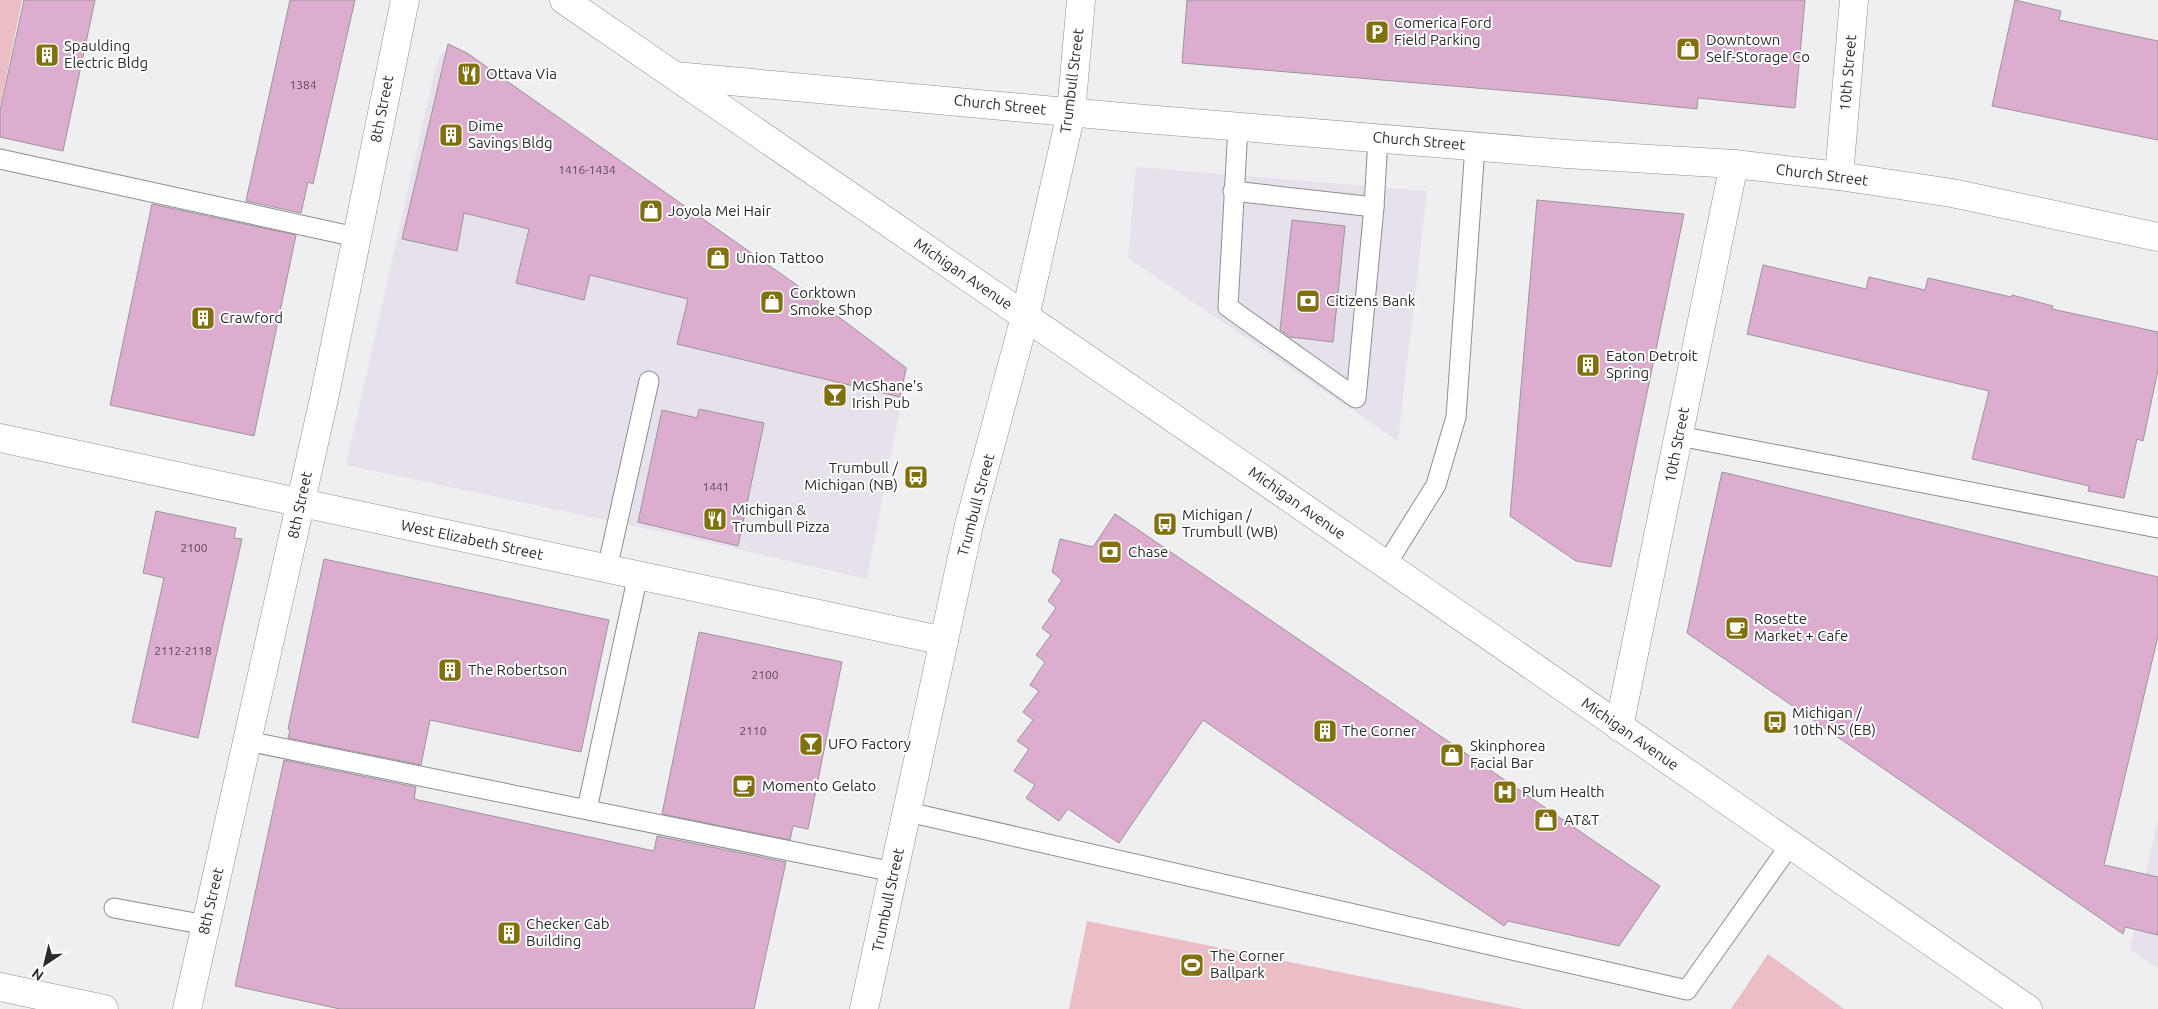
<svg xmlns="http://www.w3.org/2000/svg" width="2158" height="1009" viewBox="0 0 2158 1009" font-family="Ubuntu,sans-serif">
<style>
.built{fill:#e6e1eb}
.green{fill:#eabec4}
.building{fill:#dcadce;stroke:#9a9698}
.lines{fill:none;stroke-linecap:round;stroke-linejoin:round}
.lane-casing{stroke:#8f8d91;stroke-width:21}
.street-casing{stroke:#8f8d91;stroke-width:29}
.secondary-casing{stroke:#8f8d91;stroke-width:29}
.primary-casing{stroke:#8f8d91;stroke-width:29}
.lane{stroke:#fff;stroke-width:19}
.street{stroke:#fff;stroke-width:28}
.secondary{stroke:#fff;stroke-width:28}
.primary{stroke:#fff;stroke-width:28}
.labels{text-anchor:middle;stroke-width:4;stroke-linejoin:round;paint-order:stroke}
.number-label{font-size:12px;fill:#574c54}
.poi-label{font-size:15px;fill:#2b2b2c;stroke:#fff;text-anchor:start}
.street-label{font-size:15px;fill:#2b2b2c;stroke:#fff}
</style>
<rect width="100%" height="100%" fill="#efeef1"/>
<g class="built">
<path d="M 465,52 L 794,283 L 908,367 L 867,579 L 672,534 L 346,465 L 434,74 L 441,53 Z"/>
<path d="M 1136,167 L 1427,191 L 1398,441 L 1128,258 Z"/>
<path d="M 2158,818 L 2158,969 L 2130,949 Z"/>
</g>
<g class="green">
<path d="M 0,0 L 22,0 L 0,108 Z"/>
<path d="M 1087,921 L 1523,1009 L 1069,1009 Z"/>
<path d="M 1768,954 L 1844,1009 L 1731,1009 Z"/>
</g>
<g class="building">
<path d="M 24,0 L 95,0 L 63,151 L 0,137 L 0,111 Z"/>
<path d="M 290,0 L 355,0 L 313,184 L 308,182 L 301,213 L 246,201 Z"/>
<path d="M 1187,0 L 1805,0 L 1795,108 L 1698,98 L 1697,109 L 1570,96 L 1182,63 Z"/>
<path d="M 2015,0 L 2061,11 L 2059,20 L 2158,41 L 2158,140 L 1992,106 Z"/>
<path d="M 448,44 L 467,53 L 794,283 L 906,368 L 900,397 L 677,344 L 688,299 L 590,275 L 584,300 L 516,283 L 529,229 L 464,213 L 457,251 L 402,239 Z"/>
<path d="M 1537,200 L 1684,214 L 1611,567 L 1576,561 L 1510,516 Z"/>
<path d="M 152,204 L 296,235 L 254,436 L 110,405 Z"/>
<path d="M 1292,220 L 1345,226 L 1333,342 L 1290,337 L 1280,330 Z"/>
<path d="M 1763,265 L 1866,289 L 1869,277 L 1925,290 L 1928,278 L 2011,297 L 2012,295 L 2053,306 L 2052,309 L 2158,332 L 2158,370 L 2143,441 L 2137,439 L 2124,498 L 2088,491 L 2089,486 L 1972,459 L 1989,391 L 1747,334 Z"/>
<path d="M 699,409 L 764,423 L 738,546 L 638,522 L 662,410 L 697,418 Z"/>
<path d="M 1722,472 L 2158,577 L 2158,636 L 2104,865 L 2158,877 L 2158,935 L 2125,927 L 2123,934 L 1687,633 Z"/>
<path d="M 156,511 L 236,528 L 234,538 L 242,539 L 198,738 L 132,722 L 164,578 L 143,573 Z"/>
<path d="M 1115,514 L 1660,886 L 1619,946 L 1508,921 L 1504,926 L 1203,720 L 1119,843 L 1068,809 L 1059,821 L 1026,798 L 1035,785 L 1014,771 L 1029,749 L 1017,741 L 1033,720 L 1023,712 L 1039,691 L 1030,685 L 1045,662 L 1036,655 L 1051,635 L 1042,628 L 1056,608 L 1048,601 L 1062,580 L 1052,572 L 1060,539 L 1093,547 Z"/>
<path d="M 324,559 L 609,620 L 581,752 L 430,720 L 421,765 L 288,738 L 290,730 L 288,729 Z"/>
<path d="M 699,632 L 842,662 L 808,829 L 793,826 L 790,840 L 662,814 Z"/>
<path d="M 284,760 L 416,787 L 414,799 L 654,851 L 657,836 L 786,862 L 754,1009 L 340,1009 L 235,986 Z"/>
</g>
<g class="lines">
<g class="lane-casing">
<g id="lane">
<path d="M 1238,126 L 1228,307 L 1356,398 L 1374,207 L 1378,138"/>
<path d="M 0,159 L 356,237"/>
<path d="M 1233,191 L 1374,207"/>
<path d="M 1679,436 L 2158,528"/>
<path d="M 1386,565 L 1436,485 L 1456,417 L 1475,146"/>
<path d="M 607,569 L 649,381"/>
<path d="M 247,741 L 894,872"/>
<path d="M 587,809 L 638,575"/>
<path d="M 908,812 L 1687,990 L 1790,845"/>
<path d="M 114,908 L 206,925"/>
</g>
</g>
<g class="street-casing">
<g id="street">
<path d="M 675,76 L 1133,118 L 1566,154 L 1734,164 L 1839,176 L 1952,193 L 2158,237"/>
<path d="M 1839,176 L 1854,0"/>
<path d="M 0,438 L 944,641"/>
<path d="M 1619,727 L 1734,164"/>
<path d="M 0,987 L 104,1009"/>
<path d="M 187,1009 L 325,394 L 405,0"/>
</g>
</g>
<g class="secondary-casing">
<path id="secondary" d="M 864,1009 L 969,525 L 1025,317 L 1071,113 L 1081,0"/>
</g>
<g class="primary-casing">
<path id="primary" d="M 564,0 L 1281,492 L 2028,1009"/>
</g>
<use href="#lane" class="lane"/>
<use href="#street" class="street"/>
<use href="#secondary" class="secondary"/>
<use href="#primary" class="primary"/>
</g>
<defs>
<g id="parking-square" transform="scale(1.25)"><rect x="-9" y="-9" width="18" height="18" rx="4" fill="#80700e" stroke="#fff"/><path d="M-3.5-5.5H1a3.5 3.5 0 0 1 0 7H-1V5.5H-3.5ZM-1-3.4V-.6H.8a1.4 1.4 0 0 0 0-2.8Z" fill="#fff"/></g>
<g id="shop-square" transform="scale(1.25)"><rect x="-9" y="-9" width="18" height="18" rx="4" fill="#80700e" stroke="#fff"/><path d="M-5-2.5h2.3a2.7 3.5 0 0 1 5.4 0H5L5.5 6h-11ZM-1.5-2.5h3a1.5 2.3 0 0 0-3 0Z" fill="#fff"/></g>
<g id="building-square" transform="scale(1.25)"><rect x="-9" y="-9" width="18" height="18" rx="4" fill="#80700e" stroke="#fff"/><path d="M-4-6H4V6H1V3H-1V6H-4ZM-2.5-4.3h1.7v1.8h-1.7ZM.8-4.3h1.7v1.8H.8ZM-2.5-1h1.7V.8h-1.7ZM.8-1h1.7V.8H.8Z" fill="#fff"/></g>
<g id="restaurant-square" transform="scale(1.25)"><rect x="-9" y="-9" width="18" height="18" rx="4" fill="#80700e" stroke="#fff"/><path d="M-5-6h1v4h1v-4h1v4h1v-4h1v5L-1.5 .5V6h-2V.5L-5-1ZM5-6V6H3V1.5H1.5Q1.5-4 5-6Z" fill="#fff"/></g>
<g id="bank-square" transform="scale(1.25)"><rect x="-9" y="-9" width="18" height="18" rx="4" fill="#80700e" stroke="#fff"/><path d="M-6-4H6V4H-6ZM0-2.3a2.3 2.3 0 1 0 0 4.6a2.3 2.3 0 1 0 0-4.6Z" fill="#fff"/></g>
<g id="bar-square" transform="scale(1.25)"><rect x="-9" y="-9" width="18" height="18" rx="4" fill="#80700e" stroke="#fff"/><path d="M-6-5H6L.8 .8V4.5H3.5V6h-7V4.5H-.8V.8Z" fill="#fff"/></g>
<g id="bus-square" transform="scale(1.25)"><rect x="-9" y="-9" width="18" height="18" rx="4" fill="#80700e" stroke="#fff"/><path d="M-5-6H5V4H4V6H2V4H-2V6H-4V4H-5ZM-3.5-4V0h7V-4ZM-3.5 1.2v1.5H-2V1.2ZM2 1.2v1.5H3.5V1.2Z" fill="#fff"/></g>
<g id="cafe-square" transform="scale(1.25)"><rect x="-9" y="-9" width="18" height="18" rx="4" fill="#80700e" stroke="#fff"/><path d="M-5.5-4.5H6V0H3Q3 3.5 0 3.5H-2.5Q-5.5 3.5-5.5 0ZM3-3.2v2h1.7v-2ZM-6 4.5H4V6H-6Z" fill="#fff"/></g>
<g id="hospital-square" transform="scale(1.25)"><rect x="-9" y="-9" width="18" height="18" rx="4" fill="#80700e" stroke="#fff"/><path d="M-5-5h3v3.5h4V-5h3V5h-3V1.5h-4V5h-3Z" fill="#fff"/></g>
<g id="stadium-square" transform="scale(1.25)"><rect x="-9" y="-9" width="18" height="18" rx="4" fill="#80700e" stroke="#fff"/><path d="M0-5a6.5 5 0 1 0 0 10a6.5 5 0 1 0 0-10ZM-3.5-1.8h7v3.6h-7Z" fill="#fff"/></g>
</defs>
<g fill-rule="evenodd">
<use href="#parking-square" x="1377" y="32"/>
<use href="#shop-square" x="1688" y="49"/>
<use href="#building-square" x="47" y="55"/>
<use href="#restaurant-square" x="469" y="74"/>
<use href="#building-square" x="451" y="135"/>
<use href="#shop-square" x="651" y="211"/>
<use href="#shop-square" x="718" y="258"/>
<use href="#bank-square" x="1308" y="301"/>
<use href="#shop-square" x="772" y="302"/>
<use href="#building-square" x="203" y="318"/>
<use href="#building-square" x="1588" y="365"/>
<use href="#bar-square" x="835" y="395"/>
<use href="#bus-square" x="916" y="477"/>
<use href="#restaurant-square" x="715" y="519"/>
<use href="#bus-square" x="1165" y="524"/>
<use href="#bank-square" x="1110" y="552"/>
<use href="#cafe-square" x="1737" y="628"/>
<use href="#building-square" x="450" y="670"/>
<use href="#bus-square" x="1775" y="722"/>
<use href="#building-square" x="1325" y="731"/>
<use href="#bar-square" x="811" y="744"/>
<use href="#shop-square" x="1452" y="755"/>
<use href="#cafe-square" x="744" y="786"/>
<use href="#hospital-square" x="1505" y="792"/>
<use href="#shop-square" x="1546" y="820"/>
<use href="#building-square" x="509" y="933"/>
<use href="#stadium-square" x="1192" y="965"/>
</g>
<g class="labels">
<g class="number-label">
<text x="303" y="89">1384</text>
<text x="587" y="174">1416-1434</text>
<text x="716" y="491">1441</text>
<text x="194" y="552">2100</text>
<text x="183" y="655">2112-2118</text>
<text x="765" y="679">2100</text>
<text x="753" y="735">2110</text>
</g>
<g class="poi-label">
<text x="1394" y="28">Comerica Ford<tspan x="1394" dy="17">Field Parking</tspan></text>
<text x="1706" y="45">Downtown<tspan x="1706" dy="17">Self-Storage Co</tspan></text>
<text x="64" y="51">Spaulding<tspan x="64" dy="17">Electric Bldg</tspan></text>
<text x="486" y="79">Ottava Via</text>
<text x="468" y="131">Dime<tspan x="468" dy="17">Savings Bldg</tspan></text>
<text x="668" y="216">Joyola Mei Hair</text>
<text x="736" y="263">Union Tattoo</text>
<text x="790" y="298">Corktown<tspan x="790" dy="17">Smoke Shop</tspan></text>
<text x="1326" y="306">Citizens Bank</text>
<text x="220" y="323">Crawford</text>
<text x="1606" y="361">Eaton Detroit<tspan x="1606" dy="17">Spring</tspan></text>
<text x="852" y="391">McShane's<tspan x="852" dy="17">Irish Pub</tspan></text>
<text x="898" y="473" text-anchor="end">Trumbull /<tspan x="898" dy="17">Michigan (NB)</tspan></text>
<text x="732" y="515">Michigan &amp;<tspan x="732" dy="17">Trumbull Pizza</tspan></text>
<text x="1182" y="520">Michigan /<tspan x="1182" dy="17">Trumbull (WB)</tspan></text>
<text x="1128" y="557">Chase</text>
<text x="1754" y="624">Rosette<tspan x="1754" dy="17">Market + Cafe</tspan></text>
<text x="468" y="675">The Robertson</text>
<text x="1792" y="718">Michigan /<tspan x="1792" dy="17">10th NS (EB)</tspan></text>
<text x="1342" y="736">The Corner</text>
<text x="828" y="749">UFO Factory</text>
<text x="1470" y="751">Skinphorea<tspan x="1470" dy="17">Facial Bar</tspan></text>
<text x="762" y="791">Momento Gelato</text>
<text x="1522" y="797">Plum Health</text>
<text x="1564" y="825">AT&amp;T</text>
<text x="526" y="929">Checker Cab<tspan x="526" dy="17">Building</tspan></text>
<text x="1210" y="961">The Corner<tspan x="1210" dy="17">Ballpark</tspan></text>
</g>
<g class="street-label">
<text transform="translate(1848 73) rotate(-85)" y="5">10th Street</text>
<text transform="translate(1072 81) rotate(-83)" y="5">Trumbull Street</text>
<text transform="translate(1000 105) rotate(6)" y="5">Church Street</text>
<text transform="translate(382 109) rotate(-79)" y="5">8th Street</text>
<text transform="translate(1419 141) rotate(5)" y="5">Church Street</text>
<text transform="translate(1822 175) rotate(7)" y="5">Church Street</text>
<text transform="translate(963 274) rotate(34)" y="5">Michigan Avenue</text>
<text transform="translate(1677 445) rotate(-79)" y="5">10th Street</text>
<text transform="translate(1297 503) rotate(35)" y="5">Michigan Avenue</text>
<text transform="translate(300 505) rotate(-78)" y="5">8th Street</text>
<text transform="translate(976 505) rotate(-75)" y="5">Trumbull Street</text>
<text transform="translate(472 540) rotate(12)" y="5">West Elizabeth Street</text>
<text transform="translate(1630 734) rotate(35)" y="5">Michigan Avenue</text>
<text transform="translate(888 900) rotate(-78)" y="5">Trumbull Street</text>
<text transform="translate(211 901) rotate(-77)" y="5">8th Street</text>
</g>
</g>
<g transform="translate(45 964) rotate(215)" stroke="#ffffff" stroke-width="4" paint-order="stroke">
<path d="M0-4L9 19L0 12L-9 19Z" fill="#2b2b2c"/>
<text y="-8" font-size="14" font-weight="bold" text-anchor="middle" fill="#2b2b2c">N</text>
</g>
</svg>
